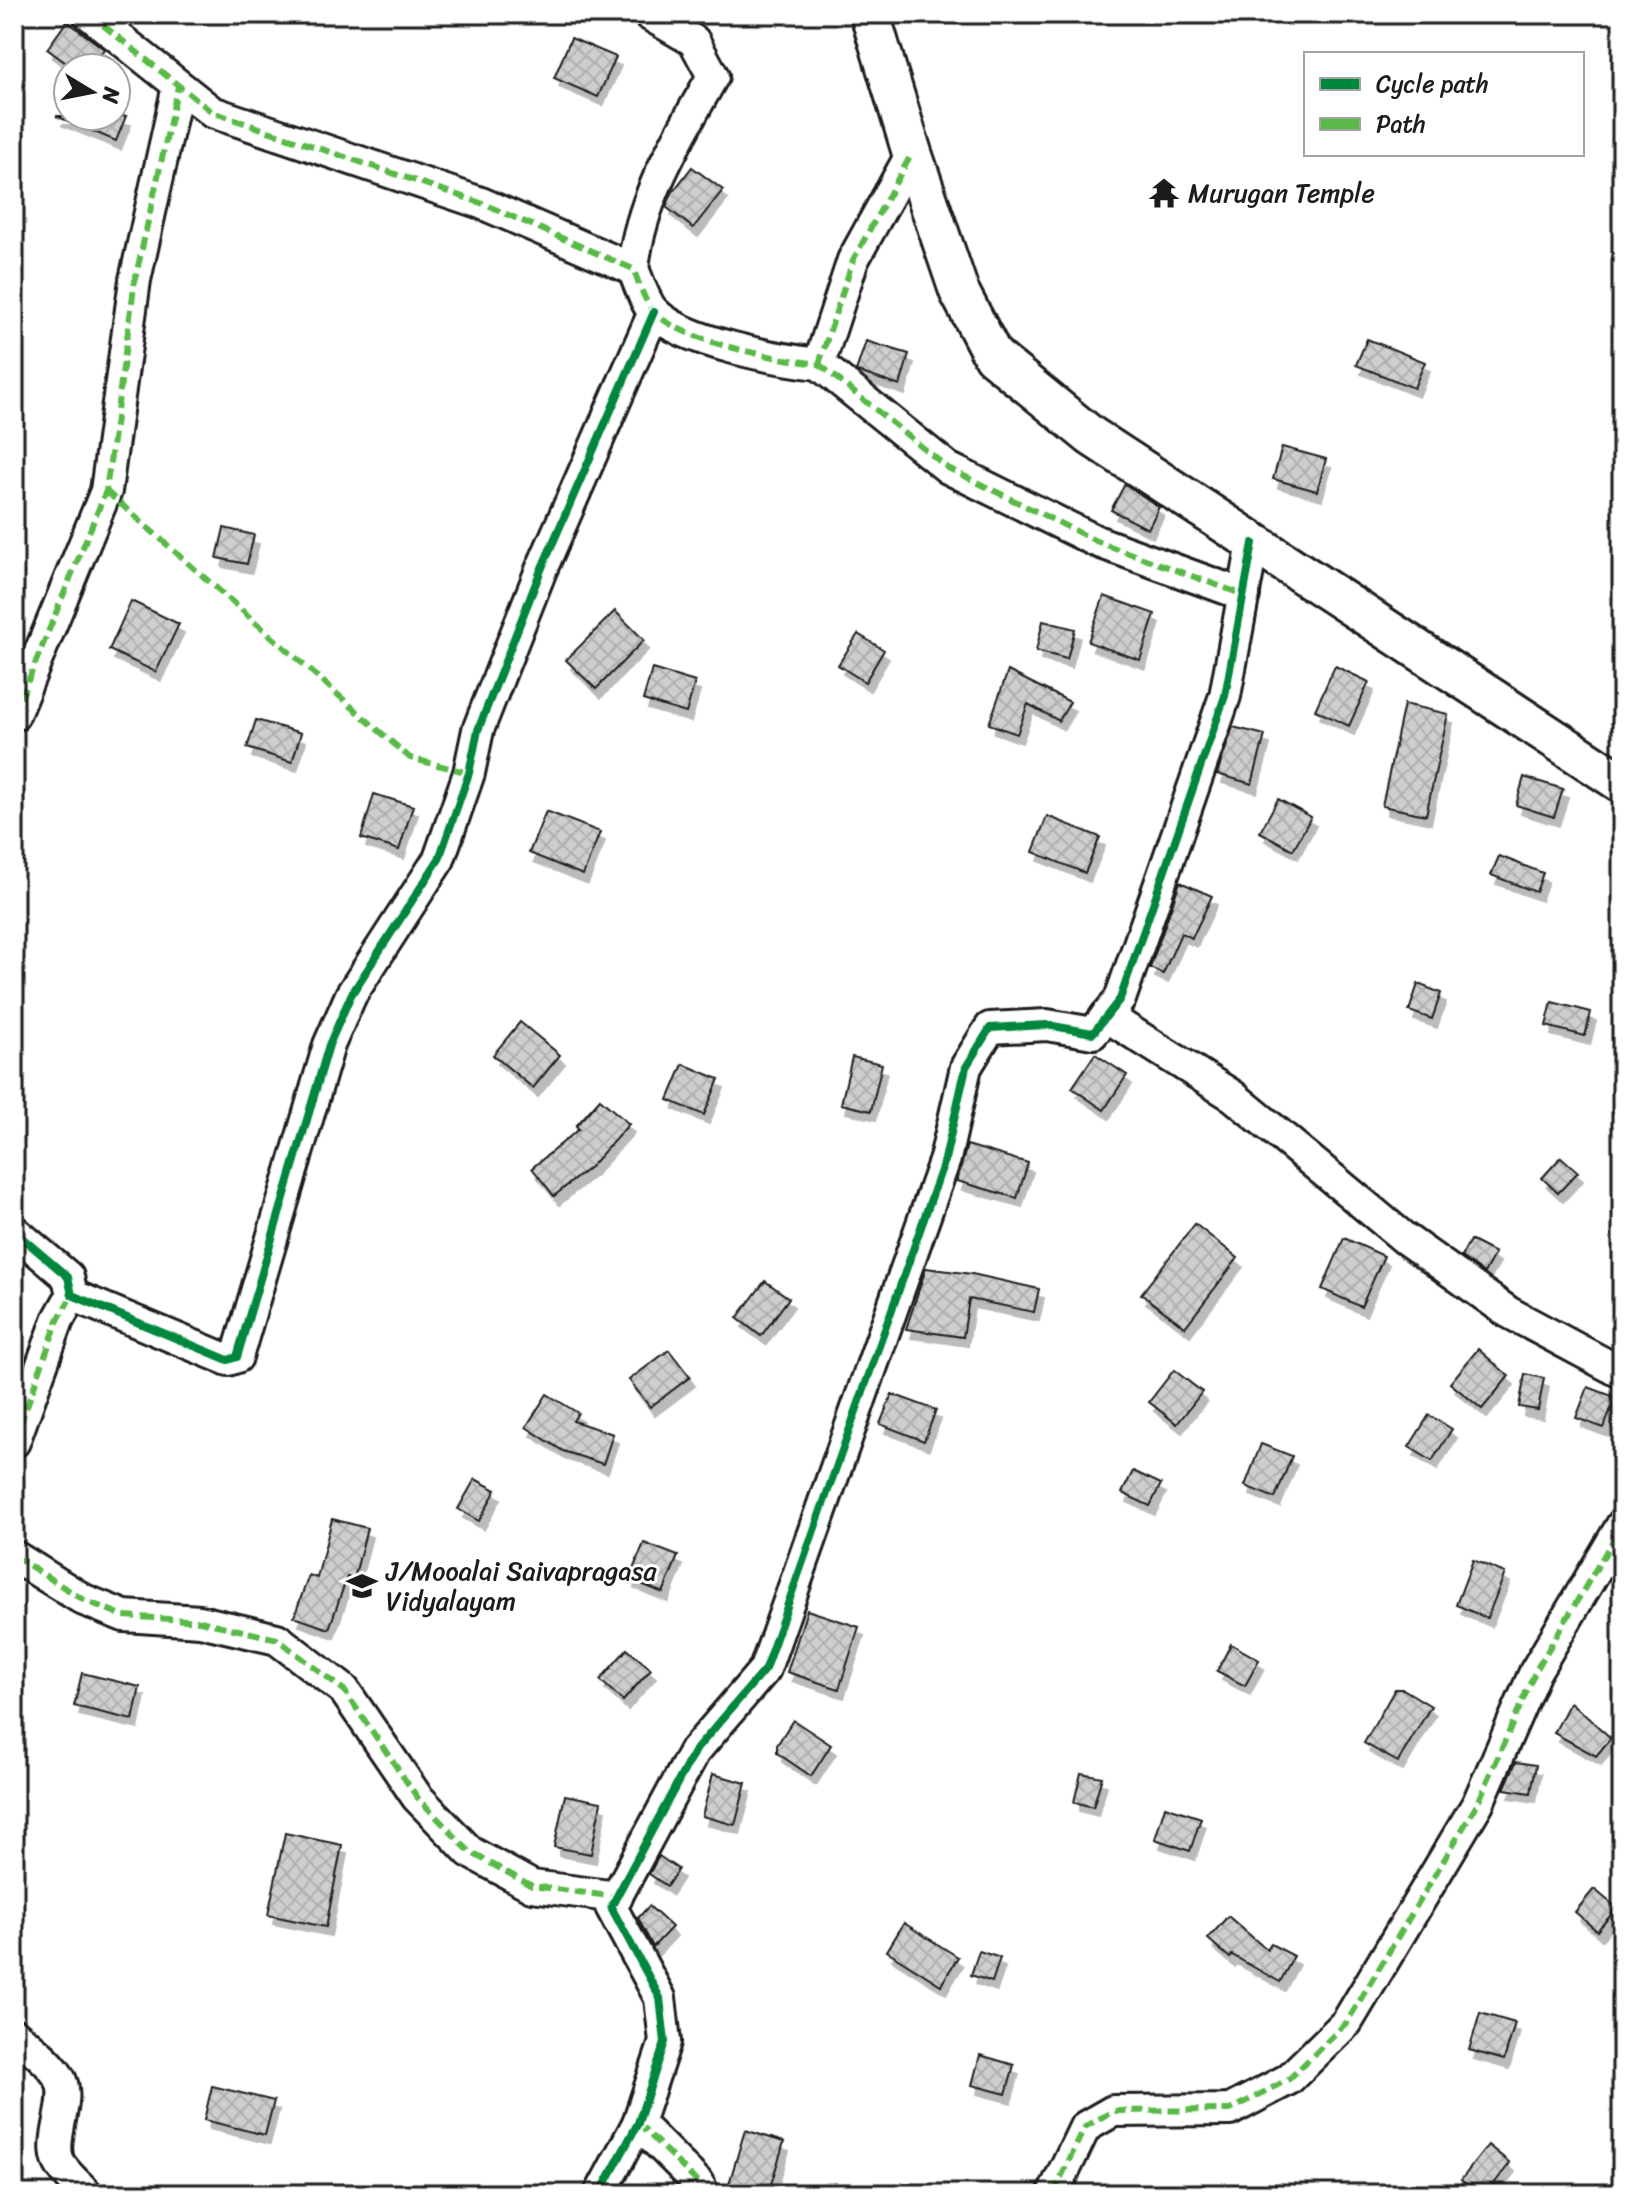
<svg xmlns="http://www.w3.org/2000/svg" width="1636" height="2208" viewBox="0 0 1636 2208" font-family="Sriracha,sans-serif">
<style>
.building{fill:url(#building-cross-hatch);stroke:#1c1c1c;stroke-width:2;filter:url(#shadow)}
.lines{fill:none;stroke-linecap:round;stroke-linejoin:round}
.minor-casing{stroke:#1c1c1c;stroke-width:36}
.major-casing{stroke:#1c1c1c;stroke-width:44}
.minor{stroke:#fff;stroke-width:30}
.major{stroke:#fff;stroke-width:38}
.quiet{stroke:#58b947;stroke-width:6;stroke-dasharray:12 6;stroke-linecap:butt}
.cycleway-casing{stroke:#fff;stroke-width:13}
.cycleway{stroke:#00873e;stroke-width:8}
.labels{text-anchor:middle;stroke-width:6;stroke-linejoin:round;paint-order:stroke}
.poi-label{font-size:26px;fill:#1c1c1c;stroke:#fff;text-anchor:start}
</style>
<defs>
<pattern id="building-cross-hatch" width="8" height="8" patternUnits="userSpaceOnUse" patternTransform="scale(2)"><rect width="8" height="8" fill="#cecece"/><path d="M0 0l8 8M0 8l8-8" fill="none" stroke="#b0b0b0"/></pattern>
<filter id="shadow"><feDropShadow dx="5" dy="9" stdDeviation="0" flood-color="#0004"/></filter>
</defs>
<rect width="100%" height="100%" fill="#fff"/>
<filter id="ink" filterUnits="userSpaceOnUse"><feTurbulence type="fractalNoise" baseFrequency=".0125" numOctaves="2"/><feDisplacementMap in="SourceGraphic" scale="16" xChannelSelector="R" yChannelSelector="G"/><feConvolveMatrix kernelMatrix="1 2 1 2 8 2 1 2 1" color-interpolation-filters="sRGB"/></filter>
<g filter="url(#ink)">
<g class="building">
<path d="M 67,21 L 104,49 L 90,68 L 73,68 L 47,49 Z"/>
<path d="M 571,38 L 616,57 L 598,97 L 554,78 Z"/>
<path d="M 56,116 L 126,116 L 116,141 Z"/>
<path d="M 692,167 L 723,190 L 693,228 L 666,207 L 672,193 Z"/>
<path d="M 1367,339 L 1425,362 L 1414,388 L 1356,365 Z"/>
<path d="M 866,341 L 909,354 L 900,386 L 856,371 Z"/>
<path d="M 1282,447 L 1326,459 L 1317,491 L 1273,479 Z"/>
<path d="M 1125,484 L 1159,507 L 1148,529 L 1111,510 Z"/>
<path d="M 224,528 L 254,535 L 247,564 L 217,558 Z"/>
<path d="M 1104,596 L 1155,614 L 1140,660 L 1088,642 Z"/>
<path d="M 131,601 L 179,624 L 156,672 L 109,650 Z"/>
<path d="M 615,611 L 644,640 L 596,689 L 566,660 Z"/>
<path d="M 1043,621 L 1075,629 L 1067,659 L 1036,651 Z"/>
<path d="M 858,634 L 884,650 L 865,682 L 838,665 Z"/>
<path d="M 1335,666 L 1369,682 L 1349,726 L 1315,710 Z"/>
<path d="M 652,669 L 695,682 L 686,713 L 643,700 Z"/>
<path d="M 1008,671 L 1070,702 L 1059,721 L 1028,704 L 1017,734 L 989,724 Z"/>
<path d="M 1404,704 L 1448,714 L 1426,815 L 1382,806 Z"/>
<path d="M 256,720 L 301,733 L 292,762 L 247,748 Z"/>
<path d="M 1233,727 L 1265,735 L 1252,784 L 1217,774 Z"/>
<path d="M 1524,777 L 1563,789 L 1554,817 L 1516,805 Z"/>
<path d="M 374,794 L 413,806 L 399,850 L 361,838 Z"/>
<path d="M 1278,799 L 1311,817 L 1293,850 L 1260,832 Z"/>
<path d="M 546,811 L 600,832 L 583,875 L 529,853 Z"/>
<path d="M 1047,816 L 1100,837 L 1085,873 L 1033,852 Z"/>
<path d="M 1499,856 L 1543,873 L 1536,892 L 1491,875 Z"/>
<path d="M 1180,882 L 1212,896 L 1192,938 L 1181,933 L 1163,974 L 1150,968 Z"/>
<path d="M 1418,984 L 1441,993 L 1432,1019 L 1409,1011 Z"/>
<path d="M 1552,1002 L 1591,1012 L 1585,1036 L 1546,1026 Z"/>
<path d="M 520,1022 L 560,1055 L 533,1088 L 493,1055 Z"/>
<path d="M 1095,1054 L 1127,1075 L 1104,1110 L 1072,1088 Z"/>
<path d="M 852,1057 L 882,1064 L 871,1111 L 841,1104 Z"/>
<path d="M 683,1064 L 719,1079 L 704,1115 L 668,1100 Z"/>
<path d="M 600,1099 L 629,1124 L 591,1166 L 554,1196 L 532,1168 L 579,1129 L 576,1126 Z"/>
<path d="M 967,1145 L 1028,1163 L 1017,1198 L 957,1181 Z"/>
<path d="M 1561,1157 L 1578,1172 L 1558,1193 L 1542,1178 Z"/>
<path d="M 1195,1224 L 1238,1258 L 1185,1327 L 1141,1294 Z"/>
<path d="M 1344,1238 L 1384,1256 L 1361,1307 L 1322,1289 Z"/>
<path d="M 1470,1240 L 1495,1253 L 1484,1273 L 1461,1257 Z"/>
<path d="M 926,1268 L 972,1274 L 1039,1289 L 1034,1312 L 969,1299 L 963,1337 L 906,1329 Z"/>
<path d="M 765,1281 L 789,1298 L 761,1336 L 737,1318 Z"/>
<path d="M 1478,1349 L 1509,1376 L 1482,1409 L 1450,1383 Z"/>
<path d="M 669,1350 L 690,1377 L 650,1407 L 629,1380 Z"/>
<path d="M 1174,1370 L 1202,1392 L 1177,1424 L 1149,1402 Z"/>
<path d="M 1525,1374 L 1544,1378 L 1538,1410 L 1519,1407 Z"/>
<path d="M 1588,1387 L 1615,1397 L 1604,1428 L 1576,1418 Z"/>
<path d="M 547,1394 L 578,1413 L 573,1421 L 613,1434 L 603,1464 L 563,1451 L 526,1427 Z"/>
<path d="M 892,1394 L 936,1410 L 924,1441 L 880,1424 Z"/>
<path d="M 1429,1415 L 1452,1429 L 1432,1461 L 1409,1447 Z"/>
<path d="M 1261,1444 L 1292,1456 L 1275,1498 L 1245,1486 Z"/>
<path d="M 1133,1471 L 1161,1484 L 1150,1506 L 1122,1493 Z"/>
<path d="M 475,1479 L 496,1490 L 479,1521 L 458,1509 Z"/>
<path d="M 332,1519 L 367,1528 L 354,1579 L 347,1577 L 329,1629 L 294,1617 L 309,1575 L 317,1578 Z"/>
<path d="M 644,1543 L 678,1556 L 663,1593 L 629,1579 Z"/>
<path d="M 1473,1560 L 1505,1573 L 1487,1618 L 1456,1605 Z"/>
<path d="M 807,1610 L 859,1627 L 839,1689 L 787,1672 Z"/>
<path d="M 1231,1644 L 1259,1660 L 1245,1686 L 1217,1671 Z"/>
<path d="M 627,1649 L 651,1669 L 623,1701 L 600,1680 Z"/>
<path d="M 82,1673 L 140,1687 L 133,1720 L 74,1706 Z"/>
<path d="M 1395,1689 L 1403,1689 L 1431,1706 L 1398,1762 L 1364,1743 Z"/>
<path d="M 1570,1702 L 1611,1738 L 1596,1756 L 1554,1733 Z"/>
<path d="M 793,1720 L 831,1745 L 811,1776 L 777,1753 L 777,1745 Z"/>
<path d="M 1516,1762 L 1536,1765 L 1531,1793 L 1504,1789 Z"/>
<path d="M 1081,1773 L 1102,1777 L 1093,1807 L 1074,1802 Z"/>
<path d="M 713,1774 L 746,1783 L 735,1825 L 702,1816 Z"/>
<path d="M 565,1795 L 601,1802 L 591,1854 L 554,1847 Z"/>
<path d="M 1165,1806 L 1201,1818 L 1190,1851 L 1155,1839 Z"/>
<path d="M 285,1833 L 342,1845 L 326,1927 L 268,1915 Z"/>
<path d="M 659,1856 L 678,1869 L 667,1886 L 649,1874 Z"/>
<path d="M 1594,1889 L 1617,1908 L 1597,1931 L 1575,1912 Z"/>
<path d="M 649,1906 L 672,1927 L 653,1947 L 638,1918 Z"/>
<path d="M 1228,1916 L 1267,1950 L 1271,1944 L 1294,1956 L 1280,1982 L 1232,1955 L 1230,1958 L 1208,1939 Z"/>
<path d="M 904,1923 L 958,1957 L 941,1985 L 887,1951 Z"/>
<path d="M 979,1951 L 1000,1958 L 992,1982 L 971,1975 Z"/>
<path d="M 1480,2013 L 1515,2023 L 1504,2060 L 1469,2050 Z"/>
<path d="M 980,2055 L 1014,2065 L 1006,2094 L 972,2085 Z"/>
<path d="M 212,2086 L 274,2101 L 265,2135 L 204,2120 Z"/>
<path d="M 745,2130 L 784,2142 L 768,2194 L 726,2194 Z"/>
<path d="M 1488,2145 L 1510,2163 L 1486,2194 L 1478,2194 L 1461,2180 Z"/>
</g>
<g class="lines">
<g class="minor-casing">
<g id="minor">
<path d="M 89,14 L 212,112 L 481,203 L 633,269 C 639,282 645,304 655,313 C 686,343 777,359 819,364 L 853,260 L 912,153"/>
<path d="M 633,269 C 640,198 679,137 713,76 L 694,41 L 648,14"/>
<path d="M 819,364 L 948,468 L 1096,541 L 1244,595"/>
<path d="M 14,715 L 106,491 L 135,280 L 178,86"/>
<path d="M 1106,1016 L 1233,1096 L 1404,1238 L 1508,1312 L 1622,1373"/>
<path d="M 14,1231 L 68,1277 L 72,1295 L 228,1360 L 237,1357 L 329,1045 L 351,995 L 439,859 L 469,773 L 478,730 L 541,570 L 654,312"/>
<path d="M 14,1442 L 58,1320 L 72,1295"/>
<path d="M 14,1556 L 84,1600 L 124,1616 L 200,1621 L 277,1639 L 344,1690 L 417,1797 L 470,1852 L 532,1886 L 617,1897"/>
<path d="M 14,2034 C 30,2047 48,2060 59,2077 C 72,2097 52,2132 57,2156 C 59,2169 78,2184 87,2194"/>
<path d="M 638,2123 L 697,2182 L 704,2194"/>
<path d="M 600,2194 L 638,2123 L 665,2042 L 660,1998 L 611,1907 L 694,1752 L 765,1669 L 945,1159 L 966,1067 L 990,1028 L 1047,1025 L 1093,1033 L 1120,999 L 1225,696 L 1253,543"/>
<path d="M 1053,2194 L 1085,2127 L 1113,2111 L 1230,2110 L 1289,2079 L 1347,2022 L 1478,1803 L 1535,1672 L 1622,1525"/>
</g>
</g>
<g class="major-casing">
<path id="major" d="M 870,14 L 912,153 L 959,291 L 993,356 L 1091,436 L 1622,783"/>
</g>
<use href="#minor" class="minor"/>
<use href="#major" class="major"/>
<g class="quiet">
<path d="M 89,14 L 212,112 L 481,203 L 633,269 C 639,282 645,304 655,313 C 686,343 777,359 819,364 L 853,260 L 912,153"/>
<path d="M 819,364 L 948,468 L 1096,541 L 1244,595"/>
<path d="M 106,491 L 410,758 L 469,773"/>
<path d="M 14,715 L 106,491 L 135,280 L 178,86"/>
<path d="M 14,1442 L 58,1320 L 72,1295"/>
<path d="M 14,1556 L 84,1600 L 124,1616 L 200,1621 L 277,1639 L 344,1690 L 417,1797 L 470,1852 L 532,1886 L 617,1897"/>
<path d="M 638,2123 L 697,2182 L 704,2194"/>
<path d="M 1053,2194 L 1085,2127 L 1113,2111 L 1230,2110 L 1289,2079 L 1347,2022 L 1478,1803 L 1535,1672 L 1622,1525"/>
</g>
<g class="cycleway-casing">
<g id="cycleway">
<path d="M 14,1231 L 68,1277 L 72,1295 L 228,1360 L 237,1357 L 329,1045 L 351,995 L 439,859 L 469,773 L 478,730 L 541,570 L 654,312"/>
<path d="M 600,2194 L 638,2123 L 665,2042 L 660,1998 L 611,1907 L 694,1752 L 765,1669 L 945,1159 L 966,1067 L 990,1028 L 1047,1025 L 1093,1033 L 1120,999 L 1225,696 L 1253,543"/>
</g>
</g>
<use href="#cycleway" class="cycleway"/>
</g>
</g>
<defs>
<g id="temple-bare" transform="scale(2.4)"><path d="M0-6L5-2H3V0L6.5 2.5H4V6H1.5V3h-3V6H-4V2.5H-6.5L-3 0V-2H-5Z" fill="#1c1c1c" stroke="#fff" stroke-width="2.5" paint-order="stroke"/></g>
<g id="school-bare" transform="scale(2.4)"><path d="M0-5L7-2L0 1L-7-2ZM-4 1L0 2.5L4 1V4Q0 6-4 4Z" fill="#1c1c1c" stroke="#fff" stroke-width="2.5" paint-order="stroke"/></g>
</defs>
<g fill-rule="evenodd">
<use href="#temple-bare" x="1164" y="193"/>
<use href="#school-bare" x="362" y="1586"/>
</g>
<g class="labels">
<g class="poi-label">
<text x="1188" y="202">Murugan Temple</text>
<text x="386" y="1580">J/Mooalai Saivapragasa<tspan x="386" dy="30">Vidyalayam</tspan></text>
</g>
</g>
<rect width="1636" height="2208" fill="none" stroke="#fff" stroke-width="48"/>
<rect x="24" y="24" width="1588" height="2160" fill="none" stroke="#1c1c1c" stroke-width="3" filter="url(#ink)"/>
<rect x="1304" y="52" width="280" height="104" fill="#ffffff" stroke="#a4a4a4" stroke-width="2"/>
<rect x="1320" y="78" width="40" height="12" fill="#00873e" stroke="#a4a4a4" stroke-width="2"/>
<text x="1376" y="92" font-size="24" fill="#1c1c1c">Cycle path</text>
<rect x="1320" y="118" width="40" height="12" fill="#58b947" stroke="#a4a4a4" stroke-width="2"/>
<text x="1376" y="132" font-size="24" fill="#1c1c1c">Path</text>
<g transform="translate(92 92) rotate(100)"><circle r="38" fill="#ffffff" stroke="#a4a4a4" stroke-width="2"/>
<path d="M0-6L14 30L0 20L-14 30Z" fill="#1c1c1c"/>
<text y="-12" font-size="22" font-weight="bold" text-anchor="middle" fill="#1c1c1c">N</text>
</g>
</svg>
